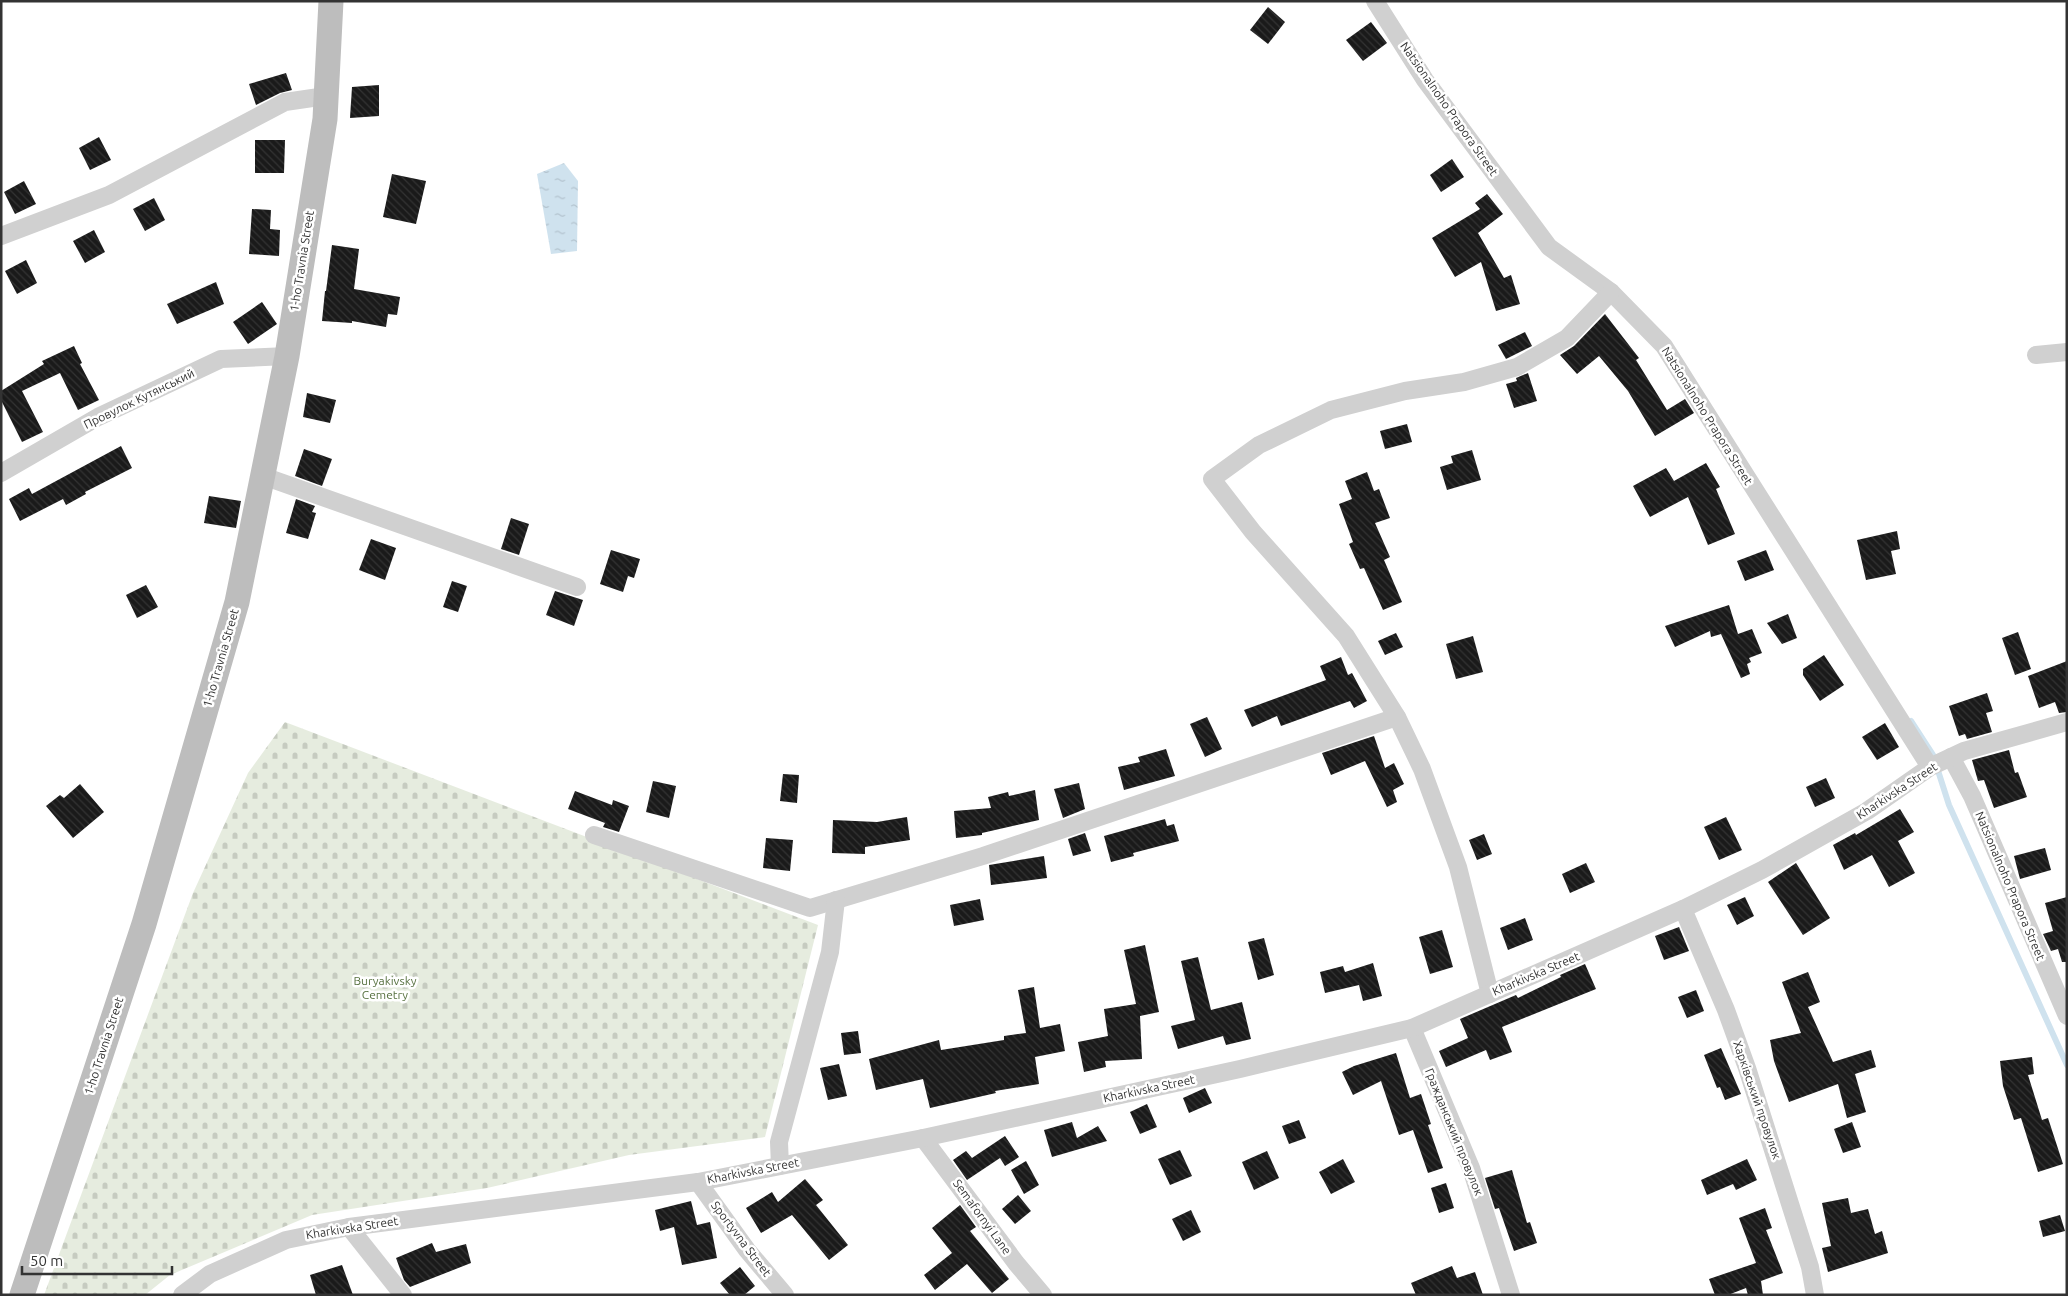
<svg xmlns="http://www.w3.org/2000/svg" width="2068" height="1296" viewBox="0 0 2068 1296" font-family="Ubuntu,sans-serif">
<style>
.cemetery{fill:url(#cemetery-stones)}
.water{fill:url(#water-ripples)}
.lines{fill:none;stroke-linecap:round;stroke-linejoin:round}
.stream{stroke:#cfe2ee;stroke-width:6}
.building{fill:url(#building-back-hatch)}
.street{stroke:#d0d0d0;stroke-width:18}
.secondary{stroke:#bdbdbd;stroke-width:25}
.labels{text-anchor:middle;stroke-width:5;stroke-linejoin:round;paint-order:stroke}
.street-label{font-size:12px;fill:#333;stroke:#fff}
.park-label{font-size:12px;fill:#56703f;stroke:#fff}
</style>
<defs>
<pattern id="cemetery-stones" width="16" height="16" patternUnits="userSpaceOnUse" patternTransform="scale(1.25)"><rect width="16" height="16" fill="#e6ecdf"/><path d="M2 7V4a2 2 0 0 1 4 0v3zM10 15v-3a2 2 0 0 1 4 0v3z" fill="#c6cbc0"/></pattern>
<pattern id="water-ripples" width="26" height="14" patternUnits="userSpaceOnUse" patternTransform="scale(1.25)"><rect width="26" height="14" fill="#cfe2ee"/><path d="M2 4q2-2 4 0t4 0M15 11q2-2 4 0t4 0" fill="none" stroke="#b2c2cd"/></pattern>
<pattern id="building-back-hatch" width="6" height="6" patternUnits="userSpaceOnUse" patternTransform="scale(1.25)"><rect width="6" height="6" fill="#1a1a1a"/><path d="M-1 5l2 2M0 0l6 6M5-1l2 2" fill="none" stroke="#333"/></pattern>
</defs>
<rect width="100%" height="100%" fill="#fff"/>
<path class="cemetery" d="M 285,722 L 818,925 L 765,1137 L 629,1155 L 487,1188 L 312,1215 L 170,1275 L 145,1295 L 44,1295 L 193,893 L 248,773 Z"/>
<path class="water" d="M 564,163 L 578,181 L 577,251 L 551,254 L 537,174 Z"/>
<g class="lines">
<path class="stream" d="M 1911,721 L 1933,755 L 1949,805 L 2067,1065"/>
</g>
<g class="building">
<path d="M 1268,7 L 1285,22 L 1268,44 L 1250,30 Z"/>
<path d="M 1371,22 L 1387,43 L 1363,61 L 1346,40 Z"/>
<path d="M 286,73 L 292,90 L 280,93 L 256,105 L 249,84 Z"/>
<path d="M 379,85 L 379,116 L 350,118 L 352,87 Z"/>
<path d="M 99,137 L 111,160 L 90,170 L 79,148 Z"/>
<path d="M 255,140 L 285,140 L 284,173 L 255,173 Z"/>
<path d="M 1452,159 L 1464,177 L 1441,192 L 1430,175 Z"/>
<path d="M 392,174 L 426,181 L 416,224 L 383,217 Z"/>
<path d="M 24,181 L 36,204 L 15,214 L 4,192 Z"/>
<path d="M 1487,194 L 1503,214 L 1478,233 L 1504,278 L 1511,275 L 1520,304 L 1496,311 L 1481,262 L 1455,277 L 1432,238 L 1480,209 L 1475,203 Z"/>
<path d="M 154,198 L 165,220 L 145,231 L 133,209 Z"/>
<path d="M 252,209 L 271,210 L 270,229 L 280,230 L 279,256 L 249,254 Z"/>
<path d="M 94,230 L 105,252 L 85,263 L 73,241 Z"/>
<path d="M 332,245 L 359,249 L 354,289 L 400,297 L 397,315 L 388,314 L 386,327 L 352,321 L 352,323 L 322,321 L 325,291 L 326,291 Z"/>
<path d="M 26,260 L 37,283 L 17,294 L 5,271 Z"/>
<path d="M 216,282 L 224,304 L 177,324 L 167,304 Z"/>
<path d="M 262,302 L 277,324 L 248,344 L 233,322 Z"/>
<path d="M 1605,314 L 1639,358 L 1636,360 L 1667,410 L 1685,399 L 1694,413 L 1655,436 L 1628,391 L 1599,356 L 1577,374 L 1560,355 L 1574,346 Z"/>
<path d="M 1525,332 L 1532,346 L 1506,359 L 1498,345 Z"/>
<path d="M 74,346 L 82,363 L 80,364 L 99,400 L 78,410 L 60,373 L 22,391 L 43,432 L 22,442 L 1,400 L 1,391 L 44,364 L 42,361 Z"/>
<path d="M 1528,373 L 1537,401 L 1514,408 L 1506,384 L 1517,381 L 1516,378 Z"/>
<path d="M 307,393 L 336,400 L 330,423 L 303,417 Z"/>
<path d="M 1407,424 L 1412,442 L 1385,449 L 1380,431 Z"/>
<path d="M 121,446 L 132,468 L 85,492 L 86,494 L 66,505 L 63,499 L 20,521 L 9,499 L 29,488 L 32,494 Z"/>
<path d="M 304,449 L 332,459 L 322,486 L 295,476 Z"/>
<path d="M 1472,450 L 1481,480 L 1447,490 L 1440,467 L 1453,463 L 1451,456 Z"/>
<path d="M 1706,463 L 1720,487 L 1716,489 L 1735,534 L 1708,545 L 1688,497 L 1650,517 L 1633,486 L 1666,468 L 1674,481 Z"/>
<path d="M 1367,472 L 1374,491 L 1379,489 L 1390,518 L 1375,523 L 1390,557 L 1384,560 L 1402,602 L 1383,610 L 1364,568 L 1360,569 L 1349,544 L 1353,542 L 1339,504 L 1352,499 L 1345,481 Z"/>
<path d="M 209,496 L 241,501 L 236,528 L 204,523 Z"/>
<path d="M 296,499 L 315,506 L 312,512 L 316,513 L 308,539 L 286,533 Z"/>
<path d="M 511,518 L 529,524 L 519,555 L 501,549 Z"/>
<path d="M 1897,531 L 1900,549 L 1891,551 L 1896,574 L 1866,580 L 1857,540 Z"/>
<path d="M 371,539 L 396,548 L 385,580 L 359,570 Z"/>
<path d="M 611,550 L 640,559 L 634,578 L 628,576 L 623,592 L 600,584 Z"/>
<path d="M 1766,550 L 1774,570 L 1745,581 L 1737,561 Z"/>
<path d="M 452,581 L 467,586 L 458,612 L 443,607 Z"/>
<path d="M 146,585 L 158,607 L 137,618 L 126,595 Z"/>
<path d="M 555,591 L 583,600 L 574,626 L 546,615 Z"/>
<path d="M 1729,605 L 1738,634 L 1752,629 L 1762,653 L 1749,658 L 1751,662 L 1747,664 L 1750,674 L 1741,678 L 1721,634 L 1711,637 L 1710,631 L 1675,647 L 1665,626 Z"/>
<path d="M 1788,614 L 1797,638 L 1782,644 L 1767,623 Z"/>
<path d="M 2018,632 L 2031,669 L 2015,675 L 2002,638 Z"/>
<path d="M 1396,633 L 1403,647 L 1385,655 L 1378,641 Z"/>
<path d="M 1473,636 L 1483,672 L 1456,679 L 1446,644 Z"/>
<path d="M 1824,655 L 1844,685 L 1820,701 L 1803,675 L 1803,669 Z"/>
<path d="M 1341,657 L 1348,675 L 1352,673 L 1367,701 L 1354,708 L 1350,701 L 1281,726 L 1277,716 L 1252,727 L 1244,710 L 1326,680 L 1320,666 Z"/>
<path d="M 2067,661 L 2067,712 L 2059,713 L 2055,702 L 2039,708 L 2028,676 Z"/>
<path d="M 1987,693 L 1993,711 L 1986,713 L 1992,732 L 1967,739 L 1965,734 L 1959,736 L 1949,706 Z"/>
<path d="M 1207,717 L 1222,749 L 1205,757 L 1190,724 Z"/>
<path d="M 1885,723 L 1899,747 L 1877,760 L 1862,737 Z"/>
<path d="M 1374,736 L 1385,768 L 1394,763 L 1404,784 L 1393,790 L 1397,802 L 1387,807 L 1365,761 L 1331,775 L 1322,753 Z"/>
<path d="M 1166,749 L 1175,776 L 1124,790 L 1118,767 L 1140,762 L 1138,757 Z"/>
<path d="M 2009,750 L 2015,773 L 2018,772 L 2027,797 L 1994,808 L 1984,780 L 1978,781 L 1972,760 Z"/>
<path d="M 783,774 L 799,775 L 797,803 L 780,801 Z"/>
<path d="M 1826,778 L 1835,798 L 1815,807 L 1806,787 Z"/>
<path d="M 653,781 L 676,786 L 669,818 L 646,812 Z"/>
<path d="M 1079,783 L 1085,809 L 1063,818 L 1054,789 Z"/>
<path d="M 80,784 L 104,812 L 73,838 L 46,806 L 60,795 L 64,798 Z"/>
<path d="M 1035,790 L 1039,820 L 982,833 L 982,835 L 956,838 L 954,811 L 991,808 L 988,797 L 1008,792 L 1009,796 Z"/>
<path d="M 575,791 L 612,805 L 613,800 L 629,806 L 619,832 L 603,827 L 605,823 L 568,809 Z"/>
<path d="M 1900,809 L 1914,832 L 1898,841 L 1915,873 L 1889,887 L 1872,855 L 1844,870 L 1833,845 L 1855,833 L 1856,835 Z"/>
<path d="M 907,817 L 910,840 L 865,847 L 865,854 L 832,853 L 833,820 L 877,822 Z"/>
<path d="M 1726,817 L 1742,850 L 1719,860 L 1704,827 Z"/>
<path d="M 1165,819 L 1167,826 L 1174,824 L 1179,841 L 1133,853 L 1134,856 L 1111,862 L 1104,836 Z"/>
<path d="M 1085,833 L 1091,851 L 1073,856 L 1068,839 Z"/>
<path d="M 1484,834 L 1492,854 L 1477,860 L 1469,840 Z"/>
<path d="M 766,838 L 793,840 L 790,871 L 763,868 Z"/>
<path d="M 2045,848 L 2051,870 L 2020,879 L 2014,856 Z"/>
<path d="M 1044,856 L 1047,878 L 991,885 L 989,865 Z"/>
<path d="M 1586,863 L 1595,882 L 1570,893 L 1562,874 Z"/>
<path d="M 1796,863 L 1830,918 L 1803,935 L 1768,882 Z"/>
<path d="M 1745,897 L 1754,916 L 1737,925 L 1727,905 Z"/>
<path d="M 2067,897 L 2067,962 L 2062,962 L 2058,949 L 2051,951 L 2043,934 L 2053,931 L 2045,903 Z"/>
<path d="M 980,899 L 984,920 L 954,926 L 950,905 Z"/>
<path d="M 1525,918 L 1533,940 L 1508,950 L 1500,928 Z"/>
<path d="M 1679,927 L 1689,951 L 1664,960 L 1655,936 Z"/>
<path d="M 1442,930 L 1453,967 L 1430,974 L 1419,937 Z"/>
<path d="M 1264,938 L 1274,975 L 1258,980 L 1248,942 Z"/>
<path d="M 1145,945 L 1159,1012 L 1140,1016 L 1142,1059 L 1105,1061 L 1106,1067 L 1084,1072 L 1078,1042 L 1108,1036 L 1104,1009 L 1136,1004 L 1124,950 Z"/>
<path d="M 1198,957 L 1211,1010 L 1242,1002 L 1251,1039 L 1226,1045 L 1223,1036 L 1178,1049 L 1171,1026 L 1195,1020 L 1181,961 Z"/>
<path d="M 1373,963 L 1382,996 L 1363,1001 L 1359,985 L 1325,993 L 1320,972 L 1343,966 L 1345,972 Z"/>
<path d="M 1585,964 L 1596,989 L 1502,1027 L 1512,1052 L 1490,1060 L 1486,1050 L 1446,1067 L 1439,1051 L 1468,1038 L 1460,1019 L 1516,995 L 1518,998 L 1561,977 L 1560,975 Z"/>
<path d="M 1808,972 L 1820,1002 L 1808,1007 L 1833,1062 L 1871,1050 L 1876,1067 L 1855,1074 L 1866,1112 L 1847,1118 L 1838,1084 L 1789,1102 L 1774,1061 L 1770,1040 L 1801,1033 L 1782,982 Z"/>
<path d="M 1034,987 L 1040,1028 L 1060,1024 L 1065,1051 L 1035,1057 L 1039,1084 L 995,1091 L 996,1093 L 930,1108 L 923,1079 L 876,1090 L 869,1059 L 939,1040 L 941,1050 L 1004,1040 L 1004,1036 L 1026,1033 L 1018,990 Z"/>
<path d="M 1696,990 L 1704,1011 L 1687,1018 L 1678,997 Z"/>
<path d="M 858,1031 L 861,1053 L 844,1055 L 841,1033 Z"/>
<path d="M 1721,1048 L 1741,1094 L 1725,1100 L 1720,1087 L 1717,1088 L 1704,1055 Z"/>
<path d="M 1396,1053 L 1410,1098 L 1421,1094 L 1431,1124 L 1428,1125 L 1443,1168 L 1428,1173 L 1413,1130 L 1399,1135 L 1381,1081 L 1353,1095 L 1342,1072 L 1354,1066 Z"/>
<path d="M 2032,1057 L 2034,1074 L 2028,1075 L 2042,1120 L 2048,1118 L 2063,1164 L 2038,1172 L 2021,1118 L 2014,1120 L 2003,1086 L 2000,1061 Z"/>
<path d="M 839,1064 L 847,1096 L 828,1100 L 820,1068 Z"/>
<path d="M 1205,1088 L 1212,1103 L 1189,1113 L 1183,1098 Z"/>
<path d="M 1147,1104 L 1157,1127 L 1140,1134 L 1130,1112 Z"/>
<path d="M 1299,1120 L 1306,1138 L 1289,1144 L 1282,1126 Z"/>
<path d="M 1072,1122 L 1077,1138 L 1098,1126 L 1107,1141 L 1052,1157 L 1044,1130 Z"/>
<path d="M 1852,1122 L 1861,1147 L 1843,1153 L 1834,1129 Z"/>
<path d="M 1005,1136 L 1019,1157 L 1005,1166 L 1000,1158 L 967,1180 L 953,1160 L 966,1151 L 972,1158 Z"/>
<path d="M 1180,1150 L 1192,1176 L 1170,1185 L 1158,1159 Z"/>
<path d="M 1267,1151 L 1279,1178 L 1254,1190 L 1242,1162 Z"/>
<path d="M 1343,1159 L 1355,1182 L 1331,1194 L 1319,1172 Z"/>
<path d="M 1747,1159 L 1757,1180 L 1736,1190 L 1733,1184 L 1707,1195 L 1701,1180 Z"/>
<path d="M 1026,1161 L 1039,1185 L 1024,1194 L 1011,1170 Z"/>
<path d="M 1512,1170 L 1527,1223 L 1530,1222 L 1537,1243 L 1514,1251 L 1499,1208 L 1495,1209 L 1485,1178 Z"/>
<path d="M 805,1179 L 823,1200 L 816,1205 L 848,1245 L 829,1260 L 792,1215 L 761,1233 L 746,1208 L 772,1192 L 778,1202 Z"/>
<path d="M 1446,1183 L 1454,1208 L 1439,1213 L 1431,1188 Z"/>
<path d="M 1018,1195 L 1031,1211 L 1015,1224 L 1002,1209 Z"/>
<path d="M 1848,1198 L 1851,1213 L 1868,1209 L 1875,1234 L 1882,1231 L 1888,1253 L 1828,1272 L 1822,1248 L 1831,1246 L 1822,1203 Z"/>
<path d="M 691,1201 L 697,1225 L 710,1222 L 717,1258 L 682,1265 L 674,1227 L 660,1231 L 655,1210 Z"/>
<path d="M 960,1205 L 976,1227 L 970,1231 L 1009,1279 L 992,1293 L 967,1264 L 935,1290 L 924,1275 L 952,1253 L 932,1228 Z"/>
<path d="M 1765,1208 L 1772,1228 L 1766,1230 L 1783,1273 L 1761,1281 L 1763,1295 L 1748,1295 L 1746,1288 L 1728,1295 L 1715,1295 L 1709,1279 L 1756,1263 L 1739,1218 Z"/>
<path d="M 1191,1210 L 1201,1232 L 1183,1241 L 1172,1219 Z"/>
<path d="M 2060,1215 L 2065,1231 L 2043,1237 L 2039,1221 Z"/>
<path d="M 432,1243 L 436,1252 L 466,1244 L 471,1263 L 410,1287 L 404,1280 L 396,1258 Z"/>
<path d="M 342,1265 L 353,1295 L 316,1295 L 310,1275 Z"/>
<path d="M 1452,1266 L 1457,1278 L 1475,1272 L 1483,1295 L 1416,1295 L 1411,1283 Z"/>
<path d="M 740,1267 L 755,1286 L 744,1295 L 730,1295 L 720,1283 Z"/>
</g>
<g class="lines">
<g class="street">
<path d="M 1375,1 L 1425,80 L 1549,247 L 1611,292 L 1664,346 L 1930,767"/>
<path d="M 1,236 L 109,195 L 285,102 L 326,96"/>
<path d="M 2036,355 L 2067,352"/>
<path d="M 1,473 L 98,417 L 221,359 L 287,356"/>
<path d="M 263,476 L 577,587"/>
<path d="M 1951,757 L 1972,796 L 2067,1016"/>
<path d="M 594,835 L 810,908 L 983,856 L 1397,717"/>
<path d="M 1683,909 L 1726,1010 L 1747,1068 L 1810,1267 L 1815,1295"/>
<path d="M 1490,994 L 1458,867 L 1422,769 L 1397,717 L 1346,636 L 1253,532 L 1212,479 L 1259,445 L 1331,410 L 1405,391 L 1464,382 L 1517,367 L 1567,338 L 1611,292"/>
<path d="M 1412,1028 L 1471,1168 L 1511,1295"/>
<path d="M 923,1138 L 1016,1263 L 1043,1295"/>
<path d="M 780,1166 L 779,1142 L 830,952 L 836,900"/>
<path d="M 698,1182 L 747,1250 L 785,1295"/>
<path d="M 349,1227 L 403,1295"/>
<path d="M 182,1295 L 210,1274 L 286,1240 L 349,1227 L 698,1182 L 923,1138 L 1240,1069 L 1412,1028 L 1683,909 L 1762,870 L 1867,811 L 1930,767 L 1964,751 L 2067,722"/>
</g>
<path class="secondary" d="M 22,1295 L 144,924 L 237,602 L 287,356 L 325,119 L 331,1"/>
</g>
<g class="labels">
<g class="street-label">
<text transform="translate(1449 109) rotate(55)" y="4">Natsionalnoho Prapora Street</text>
<text transform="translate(302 261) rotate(-81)" y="4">1-ho Travnia Street</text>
<text transform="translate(139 399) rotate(-26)" y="4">Провулок Кутянський</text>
<text transform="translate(1707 416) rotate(58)" y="4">Natsionalnoho Prapora Street</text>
<text transform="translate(221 658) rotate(-74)" y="4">1-ho Travnia Street</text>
<text transform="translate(1897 791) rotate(-33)" y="4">Kharkivska Street</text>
<text transform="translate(2010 886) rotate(67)" y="4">Natsionalnoho Prapora Street</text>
<text transform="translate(1536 974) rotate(-23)" y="4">Kharkivska Street</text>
<text transform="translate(104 1046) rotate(-72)" y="4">1-ho Travnia Street</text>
<text transform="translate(1149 1089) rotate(-12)" y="4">Kharkivska Street</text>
<text transform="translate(1757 1100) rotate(71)" y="4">Харківський провулок</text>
<text transform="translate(1454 1132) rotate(68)" y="4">Гражданський провулок</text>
<text transform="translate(753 1171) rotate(-11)" y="4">Kharkivska Street</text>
<text transform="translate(982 1217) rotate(54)" y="4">Semafornyi Lane</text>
<text transform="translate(352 1228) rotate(-9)" y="4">Kharkivska Street</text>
<text transform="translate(741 1239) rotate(53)" y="4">Sportyvna Street</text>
</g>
<g class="park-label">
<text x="385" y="985">Buryakivsky<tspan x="385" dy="14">Cemetry</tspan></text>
</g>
</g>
<rect width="2068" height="1296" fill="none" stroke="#333333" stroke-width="5"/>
<path d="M22 1266v8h150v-8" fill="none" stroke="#333333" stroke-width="2.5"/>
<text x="30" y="1266" font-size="15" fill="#333333" stroke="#ffffff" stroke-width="4" paint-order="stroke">50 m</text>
</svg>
